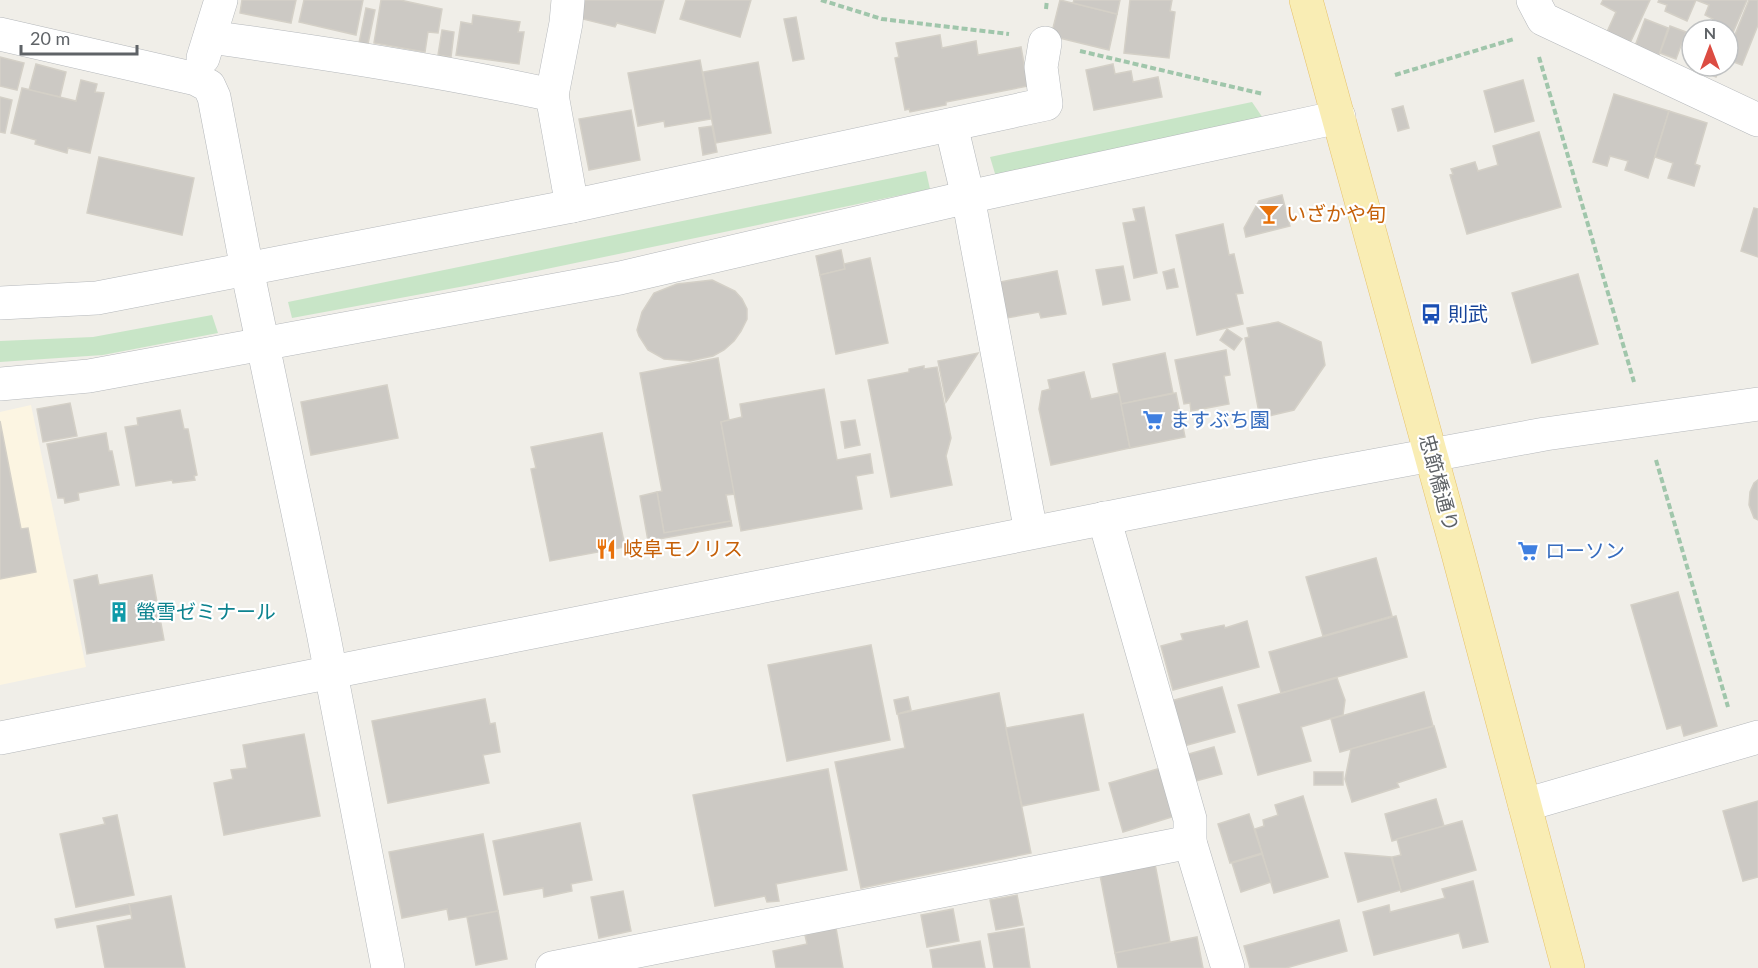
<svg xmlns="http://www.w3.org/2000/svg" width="1758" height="968" viewBox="0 0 1758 968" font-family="Lato,'Noto Sans JP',sans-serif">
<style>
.commercial{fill:#fcf5e2}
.green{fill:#c8e5c7}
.building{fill:#ccc9c4;stroke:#d4d0c7;stroke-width:1.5}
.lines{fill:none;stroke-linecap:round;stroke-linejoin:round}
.minor-casing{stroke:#b5b8bb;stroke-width:34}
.major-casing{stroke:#e7c26b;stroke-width:34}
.path{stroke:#a0c6ab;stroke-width:4;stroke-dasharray:6 3;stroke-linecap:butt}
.minor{stroke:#fff;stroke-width:33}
.major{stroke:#f9edb4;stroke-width:33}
.labels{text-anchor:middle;stroke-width:4.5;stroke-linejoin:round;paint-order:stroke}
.food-label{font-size:20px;fill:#c56008;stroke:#fff;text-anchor:start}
.transit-label{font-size:20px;fill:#164399;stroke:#fff;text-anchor:start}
.shop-label{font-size:20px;fill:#366cbe;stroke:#fff;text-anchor:start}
.street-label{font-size:20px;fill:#5f6367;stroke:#fff}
.culture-label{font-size:20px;fill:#0d838f;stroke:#fff;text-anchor:start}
</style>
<rect width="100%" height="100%" fill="#f0eee8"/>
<path class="commercial" d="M 31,405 L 86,667 L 0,685 L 0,412 Z"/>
<g class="green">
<path d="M 1252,102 L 1265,121 L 996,177 L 990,157 Z"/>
<path d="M 926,171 L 930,189 L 465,286 L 292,318 L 288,302 Z"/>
<path d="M 212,315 L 218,333 L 103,355 L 0,362 L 0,341 L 93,337 Z"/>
</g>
<g class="building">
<path d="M 242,0 L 296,0 L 291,23 L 240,13 Z"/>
<path d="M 304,0 L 363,0 L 356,35 L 299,22 Z"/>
<path d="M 381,0 L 400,0 L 442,9 L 438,33 L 428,32 L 425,52 L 374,43 Z"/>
<path d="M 584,0 L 664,0 L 655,33 L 617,23 L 615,27 L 579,18 Z"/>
<path d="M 686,0 L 751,0 L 740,37 L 680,19 Z"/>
<path d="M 1060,0 L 1117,14 L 1109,50 L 1051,36 Z"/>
<path d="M 1074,0 L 1120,0 L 1117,14 L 1073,3 Z"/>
<path d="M 1130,0 L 1172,0 L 1170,11 L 1175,12 L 1169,58 L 1124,53 Z"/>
<path d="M 1603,0 L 1650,0 L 1630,43 L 1607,32 L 1616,12 L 1601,4 Z"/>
<path d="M 1659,0 L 1696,0 L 1687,21 L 1665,11 L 1667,5 L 1658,2 Z"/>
<path d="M 1696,0 L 1747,0 L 1732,35 L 1728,33 L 1728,30 L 1720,30 L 1710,26 L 1713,19 L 1705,15 L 1709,5 Z"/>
<path d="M 1749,0 L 1758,0 L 1758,25 L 1742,65 L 1728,60 L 1728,52 Z"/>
<path d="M 366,8 L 375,10 L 368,44 L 359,43 Z"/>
<path d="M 473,15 L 520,22 L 518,32 L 524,32 L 519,64 L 456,55 L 461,22 L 472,24 Z"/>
<path d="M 796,17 L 804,59 L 793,61 L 784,19 Z"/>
<path d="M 1645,19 L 1668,28 L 1659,55 L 1635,46 Z"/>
<path d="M 1670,26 L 1686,32 L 1676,59 L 1660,53 Z"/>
<path d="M 442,30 L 454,32 L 451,57 L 438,55 Z"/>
<path d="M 940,35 L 942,48 L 976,41 L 978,55 L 1021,47 L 1028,86 L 946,102 L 946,105 L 910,112 L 909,109 L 905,110 L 895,58 L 899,57 L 896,43 Z"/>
<path d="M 1692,56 L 1692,66 L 1721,66 L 1716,77 L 1688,65 Z"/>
<path d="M 0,57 L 24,63 L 17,90 L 0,86 Z"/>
<path d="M 700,60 L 711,119 L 665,127 L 664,121 L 638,126 L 628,73 Z"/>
<path d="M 758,62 L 771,133 L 716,143 L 703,72 Z"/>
<path d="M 36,64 L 66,72 L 60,97 L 29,90 Z"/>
<path d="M 1113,64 L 1115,74 L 1131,71 L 1133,82 L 1158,77 L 1162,97 L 1094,110 L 1086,70 Z"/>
<path d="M 81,80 L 97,84 L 95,92 L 104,93 L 90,153 L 68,148 L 67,153 L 35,144 L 36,140 L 11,133 L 22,88 L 76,101 Z"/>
<path d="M 1523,80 L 1534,121 L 1495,132 L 1484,91 Z"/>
<path d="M 1614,94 L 1669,111 L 1648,178 L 1625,170 L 1628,161 L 1610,156 L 1607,166 L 1593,162 Z"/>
<path d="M 0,97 L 12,100 L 5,133 L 0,132 Z"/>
<path d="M 1403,106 L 1409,128 L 1398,131 L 1392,109 Z"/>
<path d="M 631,110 L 640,160 L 589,170 L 579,119 Z"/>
<path d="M 1669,111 L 1707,123 L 1695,164 L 1700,166 L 1694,186 L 1668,178 L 1673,163 L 1655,157 Z"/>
<path d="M 712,126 L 717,152 L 703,155 L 699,128 Z"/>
<path d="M 1539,132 L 1561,207 L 1467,234 L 1450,175 L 1453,174 L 1451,169 L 1475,162 L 1478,171 L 1498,165 L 1493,146 Z"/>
<path d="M 99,157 L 194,178 L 182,235 L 87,213 Z"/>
<path d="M 1282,195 L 1290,226 L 1246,237 L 1244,228 L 1259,201 Z"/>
<path d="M 1144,207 L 1157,273 L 1134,278 L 1123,223 L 1136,221 L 1133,209 Z"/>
<path d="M 1754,208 L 1758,209 L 1758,257 L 1741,251 Z"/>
<path d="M 1223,224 L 1229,255 L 1234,254 L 1243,293 L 1236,294 L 1243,324 L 1197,335 L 1176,235 Z"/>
<path d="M 841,250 L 845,269 L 820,275 L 816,256 Z"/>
<path d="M 870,258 L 888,343 L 836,354 L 820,275 L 845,269 L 844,264 Z"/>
<path d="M 1123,266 L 1130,300 L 1103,305 L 1096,270 Z"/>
<path d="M 1174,269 L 1178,287 L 1167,289 L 1163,272 Z"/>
<path d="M 1057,271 L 1066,314 L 1041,318 L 1039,312 L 1007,318 L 1000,282 Z"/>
<path d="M 1578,274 L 1598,344 L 1532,363 L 1512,293 Z"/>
<path d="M 712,280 L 735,291 L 742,299 L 747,309 L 747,319 L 741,331 L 734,341 L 724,350 L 713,356 L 690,361 L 664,359 L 648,350 L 639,336 L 637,330 L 642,312 L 654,293 L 677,284 Z"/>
<path d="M 1278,322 L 1321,342 L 1325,365 L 1294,410 L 1260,418 L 1245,338 L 1249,337 L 1247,328 Z"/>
<path d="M 1227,329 L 1242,339 L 1234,350 L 1220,340 Z"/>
<path d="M 1226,350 L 1230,375 L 1224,376 L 1229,404 L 1191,411 L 1190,403 L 1184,404 L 1175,360 Z"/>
<path d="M 978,353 L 946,402 L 938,361 Z"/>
<path d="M 1165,353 L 1173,393 L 1121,404 L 1113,364 Z"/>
<path d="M 718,358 L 729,420 L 721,422 L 735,494 L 726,495 L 731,521 L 664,533 L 657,492 L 662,491 L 640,373 Z"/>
<path d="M 924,366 L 924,369 L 937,367 L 951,438 L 946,456 L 952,485 L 891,497 L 868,380 L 909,372 L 909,369 Z"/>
<path d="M 1084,372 L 1091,399 L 1119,393 L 1130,448 L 1051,465 L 1039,409 L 1042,391 L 1050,389 L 1048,380 Z"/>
<path d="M 387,385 L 398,438 L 311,455 L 301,402 Z"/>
<path d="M 824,389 L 837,460 L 870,454 L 873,473 L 856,476 L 862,509 L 741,531 L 721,422 L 742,417 L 740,404 Z"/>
<path d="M 1176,393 L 1185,437 L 1130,448 L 1121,404 Z"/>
<path d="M 70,403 L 77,436 L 43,442 L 37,409 Z"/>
<path d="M 180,410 L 184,429 L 188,429 L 197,475 L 194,476 L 195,480 L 173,483 L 172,480 L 136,486 L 125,427 L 138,425 L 137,418 Z"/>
<path d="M 855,420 L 860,445 L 845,448 L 841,422 Z"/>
<path d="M 0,421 L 21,529 L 28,528 L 36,572 L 0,579 Z"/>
<path d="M 106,433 L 109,451 L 112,451 L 119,485 L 78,493 L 79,500 L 65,503 L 64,498 L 58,498 L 47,444 Z"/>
<path d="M 602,433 L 625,547 L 550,561 L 531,469 L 536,468 L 531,447 Z"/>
<path d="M 1758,480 L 1758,520 L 1754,518 L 1749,505 L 1750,492 L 1754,483 Z"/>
<path d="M 657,492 L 664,533 L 731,521 L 732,526 L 648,541 L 640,496 Z"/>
<path d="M 1376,558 L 1392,616 L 1323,636 L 1306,577 Z"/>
<path d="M 97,575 L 99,585 L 152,575 L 164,640 L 87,654 L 74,580 Z"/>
<path d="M 1678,592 L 1717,726 L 1684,736 L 1681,725 L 1667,729 L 1631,605 Z"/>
<path d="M 1396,616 L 1407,657 L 1281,693 L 1269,652 Z"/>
<path d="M 1247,621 L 1259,667 L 1173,690 L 1161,646 L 1183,640 L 1181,634 L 1224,625 L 1225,628 Z"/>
<path d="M 871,645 L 890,740 L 787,761 L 768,665 Z"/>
<path d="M 1337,678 L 1345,700 L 1343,715 L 1301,727 L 1311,761 L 1258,775 L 1238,705 Z"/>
<path d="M 1222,687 L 1235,732 L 1180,747 L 1167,702 Z"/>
<path d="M 1424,692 L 1433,726 L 1340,752 L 1331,719 Z"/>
<path d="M 999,693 L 1031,853 L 861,888 L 835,762 L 905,748 L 898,714 Z"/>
<path d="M 908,697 L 911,710 L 897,714 L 894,700 Z"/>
<path d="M 485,699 L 490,724 L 495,723 L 500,752 L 483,755 L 489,783 L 388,803 L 372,721 Z"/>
<path d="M 1083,714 L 1099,790 L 1022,806 L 1006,728 Z"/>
<path d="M 1434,726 L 1446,767 L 1397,783 L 1399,787 L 1352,802 L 1345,779 L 1351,749 Z"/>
<path d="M 304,734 L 320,816 L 224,835 L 214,783 L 233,779 L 231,770 L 247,768 L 243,745 Z"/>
<path d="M 1214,747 L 1222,774 L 1192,782 L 1185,755 Z"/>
<path d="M 1161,768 L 1175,816 L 1123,832 L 1109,783 Z"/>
<path d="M 828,769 L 847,870 L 776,884 L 779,901 L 767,902 L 765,896 L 715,906 L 693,795 Z"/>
<rect x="1314" y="772" width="29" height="13"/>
<path d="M 1303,796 L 1328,877 L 1274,893 L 1255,829 L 1264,826 L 1263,820 L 1278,815 L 1275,805 Z"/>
<path d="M 1436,799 L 1444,826 L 1392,841 L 1385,814 Z"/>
<path d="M 1758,801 L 1758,877 L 1743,881 L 1723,811 Z"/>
<path d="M 1249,814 L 1262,853 L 1230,863 L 1218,824 Z"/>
<path d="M 117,815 L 134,895 L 76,907 L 60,834 L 105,824 L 103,818 Z"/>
<path d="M 1462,821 L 1476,870 L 1401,892 L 1392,857 L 1401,855 L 1397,839 Z"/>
<path d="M 580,823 L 592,880 L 571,884 L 572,891 L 544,897 L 543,888 L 504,895 L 493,841 Z"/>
<path d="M 483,834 L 498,911 L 449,920 L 447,909 L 402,918 L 389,852 Z"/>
<path d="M 1345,853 L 1391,857 L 1401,890 L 1358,902 Z"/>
<path d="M 1262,854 L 1271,882 L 1241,892 L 1232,863 Z"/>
<path d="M 1155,864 L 1170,942 L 1115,953 L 1100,875 Z"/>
<path d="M 1473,881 L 1488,942 L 1463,948 L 1459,933 L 1374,955 L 1363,912 L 1389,905 L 1390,912 L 1445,898 L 1442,889 Z"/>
<path d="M 623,891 L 631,931 L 599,938 L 591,897 Z"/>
<path d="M 1017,895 L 1023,925 L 996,930 L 990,900 Z"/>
<path d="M 171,896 L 185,968 L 105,968 L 97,926 L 132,919 L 129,904 Z"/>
<path d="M 129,904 L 131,914 L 57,928 L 55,919 Z"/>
<path d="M 953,909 L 959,941 L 927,947 L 921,915 Z"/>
<path d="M 498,911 L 507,959 L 476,965 L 467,917 Z"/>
<path d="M 1339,920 L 1347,951 L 1286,968 L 1250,968 L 1244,946 Z"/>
<path d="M 836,928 L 843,968 L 776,968 L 773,951 L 807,944 L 805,935 Z"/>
<path d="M 1024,928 L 1030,968 L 994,968 L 988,934 Z"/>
<path d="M 1197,937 L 1203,968 L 1118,968 L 1115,953 Z"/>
<path d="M 980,941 L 985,968 L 933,968 L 930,950 Z"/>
</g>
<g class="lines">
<g class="minor-casing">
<g id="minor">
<path d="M 1533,0 L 1543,19 L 1758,120"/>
<path d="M 0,34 L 196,79 L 209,86 L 214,97 L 247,269 L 323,632 L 388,968"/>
<path d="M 210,37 C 324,53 438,70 552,95 L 572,206"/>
<path d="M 203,58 L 221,0"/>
<path d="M 552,95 L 566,23 L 568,0"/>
<path d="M 951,125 L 968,197 L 1031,532"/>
<path d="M 0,303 L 97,298 L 572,206 L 1046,104 L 1041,67 L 1045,43"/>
<path d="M 0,384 L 89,376 L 620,278 L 968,197 L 1339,117"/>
<path d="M 1104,518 L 1190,819 L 1190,842 L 1228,968"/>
<path d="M 0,738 L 1318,476 L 1545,434 L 1758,404"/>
<path d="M 1525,805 L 1758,737"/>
<path d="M 552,968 L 1190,842"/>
</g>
</g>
<g class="major-casing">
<path id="major" d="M 1306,0 L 1457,550 L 1568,968"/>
</g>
<g class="path">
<path d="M 821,0 L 882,19 L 1009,34"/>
<path d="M 1046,9 L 1047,0"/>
<path d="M 1080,51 L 1263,94"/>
<path d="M 1539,57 L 1634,382"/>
<path d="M 1395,75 L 1514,39"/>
<path d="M 1656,460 L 1728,707"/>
</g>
<use href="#minor" class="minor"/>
<use href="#major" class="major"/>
</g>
<defs>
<g id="bar-bare" transform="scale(1.62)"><path d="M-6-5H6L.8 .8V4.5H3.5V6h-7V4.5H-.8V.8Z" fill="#e8710a" stroke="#fff" stroke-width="2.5" paint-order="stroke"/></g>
<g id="bus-bare" transform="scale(1.62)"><path d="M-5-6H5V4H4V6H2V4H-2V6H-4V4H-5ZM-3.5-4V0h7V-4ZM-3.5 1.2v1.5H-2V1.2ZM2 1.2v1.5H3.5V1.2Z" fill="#1a4fb4" stroke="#fff" stroke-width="2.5" paint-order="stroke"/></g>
<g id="supermarket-bare" transform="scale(1.62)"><path d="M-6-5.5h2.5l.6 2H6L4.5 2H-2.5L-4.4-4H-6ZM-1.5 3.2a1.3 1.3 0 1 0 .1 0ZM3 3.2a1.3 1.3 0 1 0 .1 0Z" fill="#3f7fe0" stroke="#fff" stroke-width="2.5" paint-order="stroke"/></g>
<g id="restaurant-bare" transform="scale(1.62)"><path d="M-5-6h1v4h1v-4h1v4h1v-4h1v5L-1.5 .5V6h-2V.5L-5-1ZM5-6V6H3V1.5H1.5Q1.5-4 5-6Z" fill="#e8710a" stroke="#fff" stroke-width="2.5" paint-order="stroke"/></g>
<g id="building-bare" transform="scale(1.62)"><path d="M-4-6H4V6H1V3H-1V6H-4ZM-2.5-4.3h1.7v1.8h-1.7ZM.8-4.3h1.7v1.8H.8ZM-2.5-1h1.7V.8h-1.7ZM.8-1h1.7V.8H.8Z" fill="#0f9aa8" stroke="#fff" stroke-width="2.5" paint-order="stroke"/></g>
</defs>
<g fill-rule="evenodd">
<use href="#bar-bare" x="1269" y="214"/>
<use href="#bus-bare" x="1431" y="314"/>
<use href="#supermarket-bare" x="1153" y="420"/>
<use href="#restaurant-bare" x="606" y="549"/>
<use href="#supermarket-bare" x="1528" y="551"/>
<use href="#building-bare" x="119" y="612"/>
</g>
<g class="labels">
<g class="food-label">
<text x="1286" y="221">いざかや旬</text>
<text x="623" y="556">岐阜モノリス</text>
</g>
<g class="transit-label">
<text x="1448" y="321">則武</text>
</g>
<g class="shop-label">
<text x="1170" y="427">ますぶち園</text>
<text x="1545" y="558">ローソン</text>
</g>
<g class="street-label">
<text transform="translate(1439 483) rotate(75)" y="7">忠節橋通り</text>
</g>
<g class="culture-label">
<text x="136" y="619">螢雪ゼミナール</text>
</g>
</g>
<g transform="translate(1710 48)"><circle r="28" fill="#ffffff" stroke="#bfc1c2" stroke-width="1.5"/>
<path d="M0-4.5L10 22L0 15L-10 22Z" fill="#dc4c42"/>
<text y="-9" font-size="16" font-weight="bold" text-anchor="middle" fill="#5f6367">N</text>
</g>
<path d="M21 45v9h116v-9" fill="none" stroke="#5f6367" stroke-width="3"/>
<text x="30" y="45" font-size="18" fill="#5f6367" stroke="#ffffff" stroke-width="4.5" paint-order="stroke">20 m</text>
</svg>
